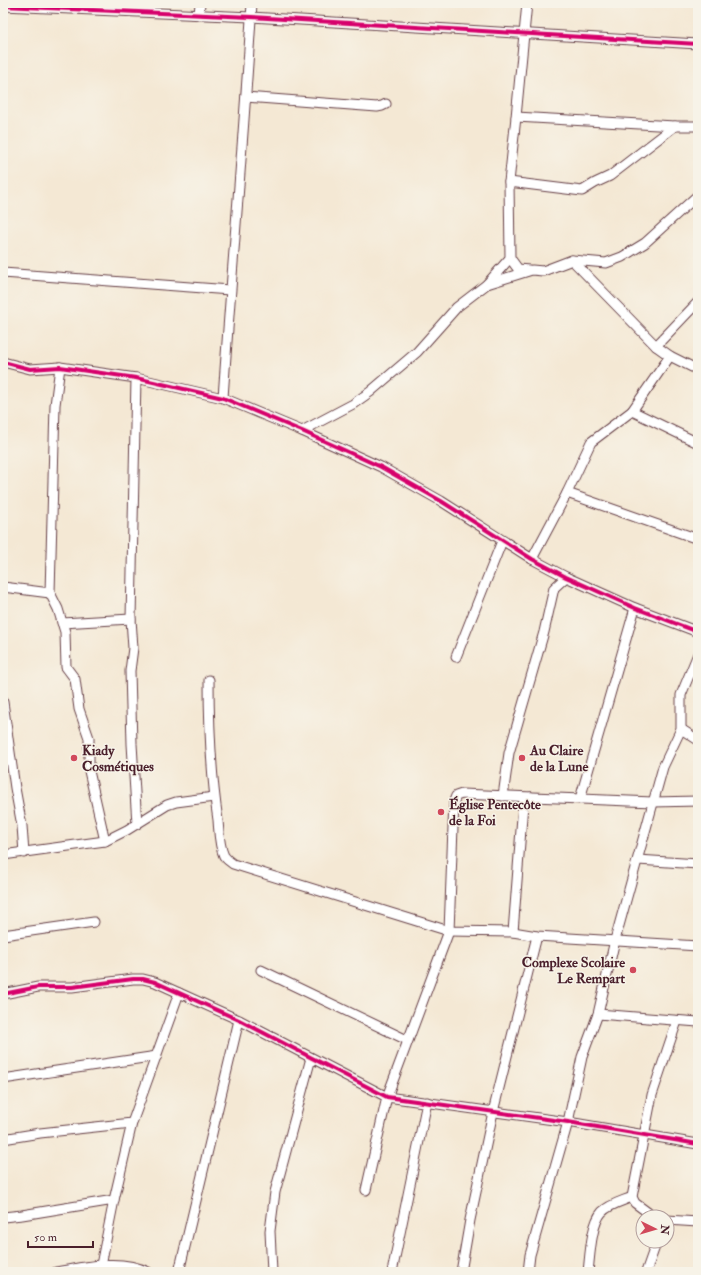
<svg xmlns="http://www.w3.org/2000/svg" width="701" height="1275" viewBox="0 0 701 1275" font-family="'IM FELL Double Pica',serif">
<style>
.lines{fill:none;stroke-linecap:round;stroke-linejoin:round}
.minor-casing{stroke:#643d44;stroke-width:11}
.minor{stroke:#fff;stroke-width:9}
.cycleway-casing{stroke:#f7f3e8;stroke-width:6}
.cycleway{stroke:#d6006c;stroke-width:4}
.poi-dot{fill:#d1495b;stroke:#f7f3e8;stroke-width:1.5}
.labels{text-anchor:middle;stroke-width:3;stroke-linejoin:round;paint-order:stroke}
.poi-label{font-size:14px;font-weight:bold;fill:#4a1f2b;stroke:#f7f3e8;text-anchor:start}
</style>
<rect width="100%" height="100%" fill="#f7f3e8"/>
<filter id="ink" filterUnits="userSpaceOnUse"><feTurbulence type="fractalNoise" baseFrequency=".025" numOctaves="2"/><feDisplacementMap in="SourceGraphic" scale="8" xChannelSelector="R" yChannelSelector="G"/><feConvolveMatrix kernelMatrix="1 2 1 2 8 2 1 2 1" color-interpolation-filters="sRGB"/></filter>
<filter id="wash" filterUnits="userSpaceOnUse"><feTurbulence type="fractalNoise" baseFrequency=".012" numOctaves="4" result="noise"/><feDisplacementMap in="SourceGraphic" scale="16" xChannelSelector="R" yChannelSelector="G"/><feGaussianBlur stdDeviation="0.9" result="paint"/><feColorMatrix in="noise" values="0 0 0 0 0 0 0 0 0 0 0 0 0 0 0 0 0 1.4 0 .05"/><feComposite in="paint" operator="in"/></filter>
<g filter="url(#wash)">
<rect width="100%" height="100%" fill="#f4e8d4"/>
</g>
<g filter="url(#ink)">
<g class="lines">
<g class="minor-casing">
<g id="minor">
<path d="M 3,6 L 251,17 L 698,44"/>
<path d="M 199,15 L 200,3"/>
<path d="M 246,97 L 377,107 L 382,106 L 386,104"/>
<path d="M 516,117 L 675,126 L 698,126"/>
<path d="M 509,182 L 582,191 L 595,183 L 610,176 L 675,126"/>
<path d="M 510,258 L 518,269 L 529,270"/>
<path d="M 572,260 L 656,346 L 670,356 L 698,370"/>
<path d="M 3,273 L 230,290"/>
<path d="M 487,284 L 510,258 L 509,182 L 516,117 L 527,3"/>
<path d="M 656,346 L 698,302"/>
<path d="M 3,362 L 30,369 L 60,367 L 136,378 L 223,398 L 302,431 L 381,467 L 441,501 L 532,559 L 566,577 L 635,608 L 698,632"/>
<path d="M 60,367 L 55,405 L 50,593 L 58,609 L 65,632 L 66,667 L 75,679 L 79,709 L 89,738 L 89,771 L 105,841"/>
<path d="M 136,378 L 131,619 L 133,648 L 130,671 L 132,744 L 137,824"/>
<path d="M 223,398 C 232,266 244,135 252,3"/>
<path d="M 632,411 L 698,443"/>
<path d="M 302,431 L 353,404 L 370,392 L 417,352 L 457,307 L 487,284 L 532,270 L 543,271 L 572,260 L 606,263 L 622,257 L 645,243 L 698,195"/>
<path d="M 567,493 L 698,539"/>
<path d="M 532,559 L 567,493 L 591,442 L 632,411 L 670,356"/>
<path d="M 3,587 L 50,593"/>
<path d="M 62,623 L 131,619"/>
<path d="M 456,657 L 502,541"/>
<path d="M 209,680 C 209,727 211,774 218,820 C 219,832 219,846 224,856 C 227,860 230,862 233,864 L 449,931 L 513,932 L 537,936 L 698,946"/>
<path d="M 3,702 L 15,788 L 22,826 L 24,853"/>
<path d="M 681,729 L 698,740"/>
<path d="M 503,796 L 509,753 L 544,632 L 554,588 L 566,577"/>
<path d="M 580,799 L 635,608"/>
<path d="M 3,855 L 105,841 L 127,830 L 167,805 L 176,802 L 214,797"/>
<path d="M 638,860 L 698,864"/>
<path d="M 513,932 L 523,804 L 531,797"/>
<path d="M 3,935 L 94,922"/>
<path d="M 261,970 L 407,1040"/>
<path d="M 3,994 L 38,987 L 72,987 L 133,979 L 143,979 L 155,982 L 239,1020 L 387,1097 L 568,1122 L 698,1144"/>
<path d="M 598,1014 L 698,1022"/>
<path d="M 3,1079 L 157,1056"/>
<path d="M 3,1139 L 40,1133 L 132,1123"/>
<path d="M 366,1190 L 387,1097 L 449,931 L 454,801 L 456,796 L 462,794 L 653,802 L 698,801"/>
<path d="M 3,1217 L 22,1215 L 114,1200"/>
<path d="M 654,1217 L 635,1203 L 632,1197 L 652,1095 L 677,1021"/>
<path d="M 667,1220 L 698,1222"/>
<path d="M 101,1265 L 114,1200 L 132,1123 L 179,993"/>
<path d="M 56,1272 C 85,1267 120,1258 148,1272"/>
<path d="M 179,1272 L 239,1020"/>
<path d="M 272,1272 L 270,1231 L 275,1192 L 311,1058"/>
<path d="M 392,1272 L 427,1102"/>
<path d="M 461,1272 L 470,1220 L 493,1112 L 537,936"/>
<path d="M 528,1272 L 530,1255 L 568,1122 L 582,1057 L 598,1014 L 615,940 L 663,767 L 681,729 L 681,695 L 698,654"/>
<path d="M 588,1272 C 590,1256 591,1224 602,1212 C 610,1204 623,1201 632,1197"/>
<path d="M 646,1272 L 657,1241"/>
</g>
</g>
<use href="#minor" class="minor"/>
<g class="cycleway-casing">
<g id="cycleway">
<path d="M 3,6 L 251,17 L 698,44"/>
<path d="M 3,362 L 30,369 L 60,367 L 136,378 L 223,398 L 302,431 L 381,467 L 441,501 L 532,559 L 566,577 L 635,608 L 698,632"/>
<path d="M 3,994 L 38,987 L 72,987 L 133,979 L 143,979 L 155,982 L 239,1020 L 387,1097 L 568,1122 L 698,1144"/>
</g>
</g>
<use href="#cycleway" class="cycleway"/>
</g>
</g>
<g class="poi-dot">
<circle cx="74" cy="758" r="4"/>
<circle cx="522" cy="758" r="4"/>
<circle cx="441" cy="812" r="4"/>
<circle cx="633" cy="970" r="4"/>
</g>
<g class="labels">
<g class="poi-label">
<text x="82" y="755">Kiady<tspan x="82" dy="16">Cosmétiques</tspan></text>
<text x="530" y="755">Au Claire<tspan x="530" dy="16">de la Lune</tspan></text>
<text x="449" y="809">Église Pentecôte<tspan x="449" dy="16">de la Foi</tspan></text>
<text x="625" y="967" text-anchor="end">Complexe Scolaire<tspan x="625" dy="16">Le Rempart</tspan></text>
</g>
</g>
<rect width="701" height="1275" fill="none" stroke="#f7f3e8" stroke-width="16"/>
<g transform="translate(655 1229) rotate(95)"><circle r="19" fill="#f7f3e8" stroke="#b29e9c"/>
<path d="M0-3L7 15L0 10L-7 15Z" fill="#d1495b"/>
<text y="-6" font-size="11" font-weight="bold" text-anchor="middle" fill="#4a1f2b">N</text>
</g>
<path d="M28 1241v6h65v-6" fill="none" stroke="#4a1f2b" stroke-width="2"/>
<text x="34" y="1241" font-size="12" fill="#4a1f2b" stroke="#f7f3e8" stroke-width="3" paint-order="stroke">50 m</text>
</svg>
